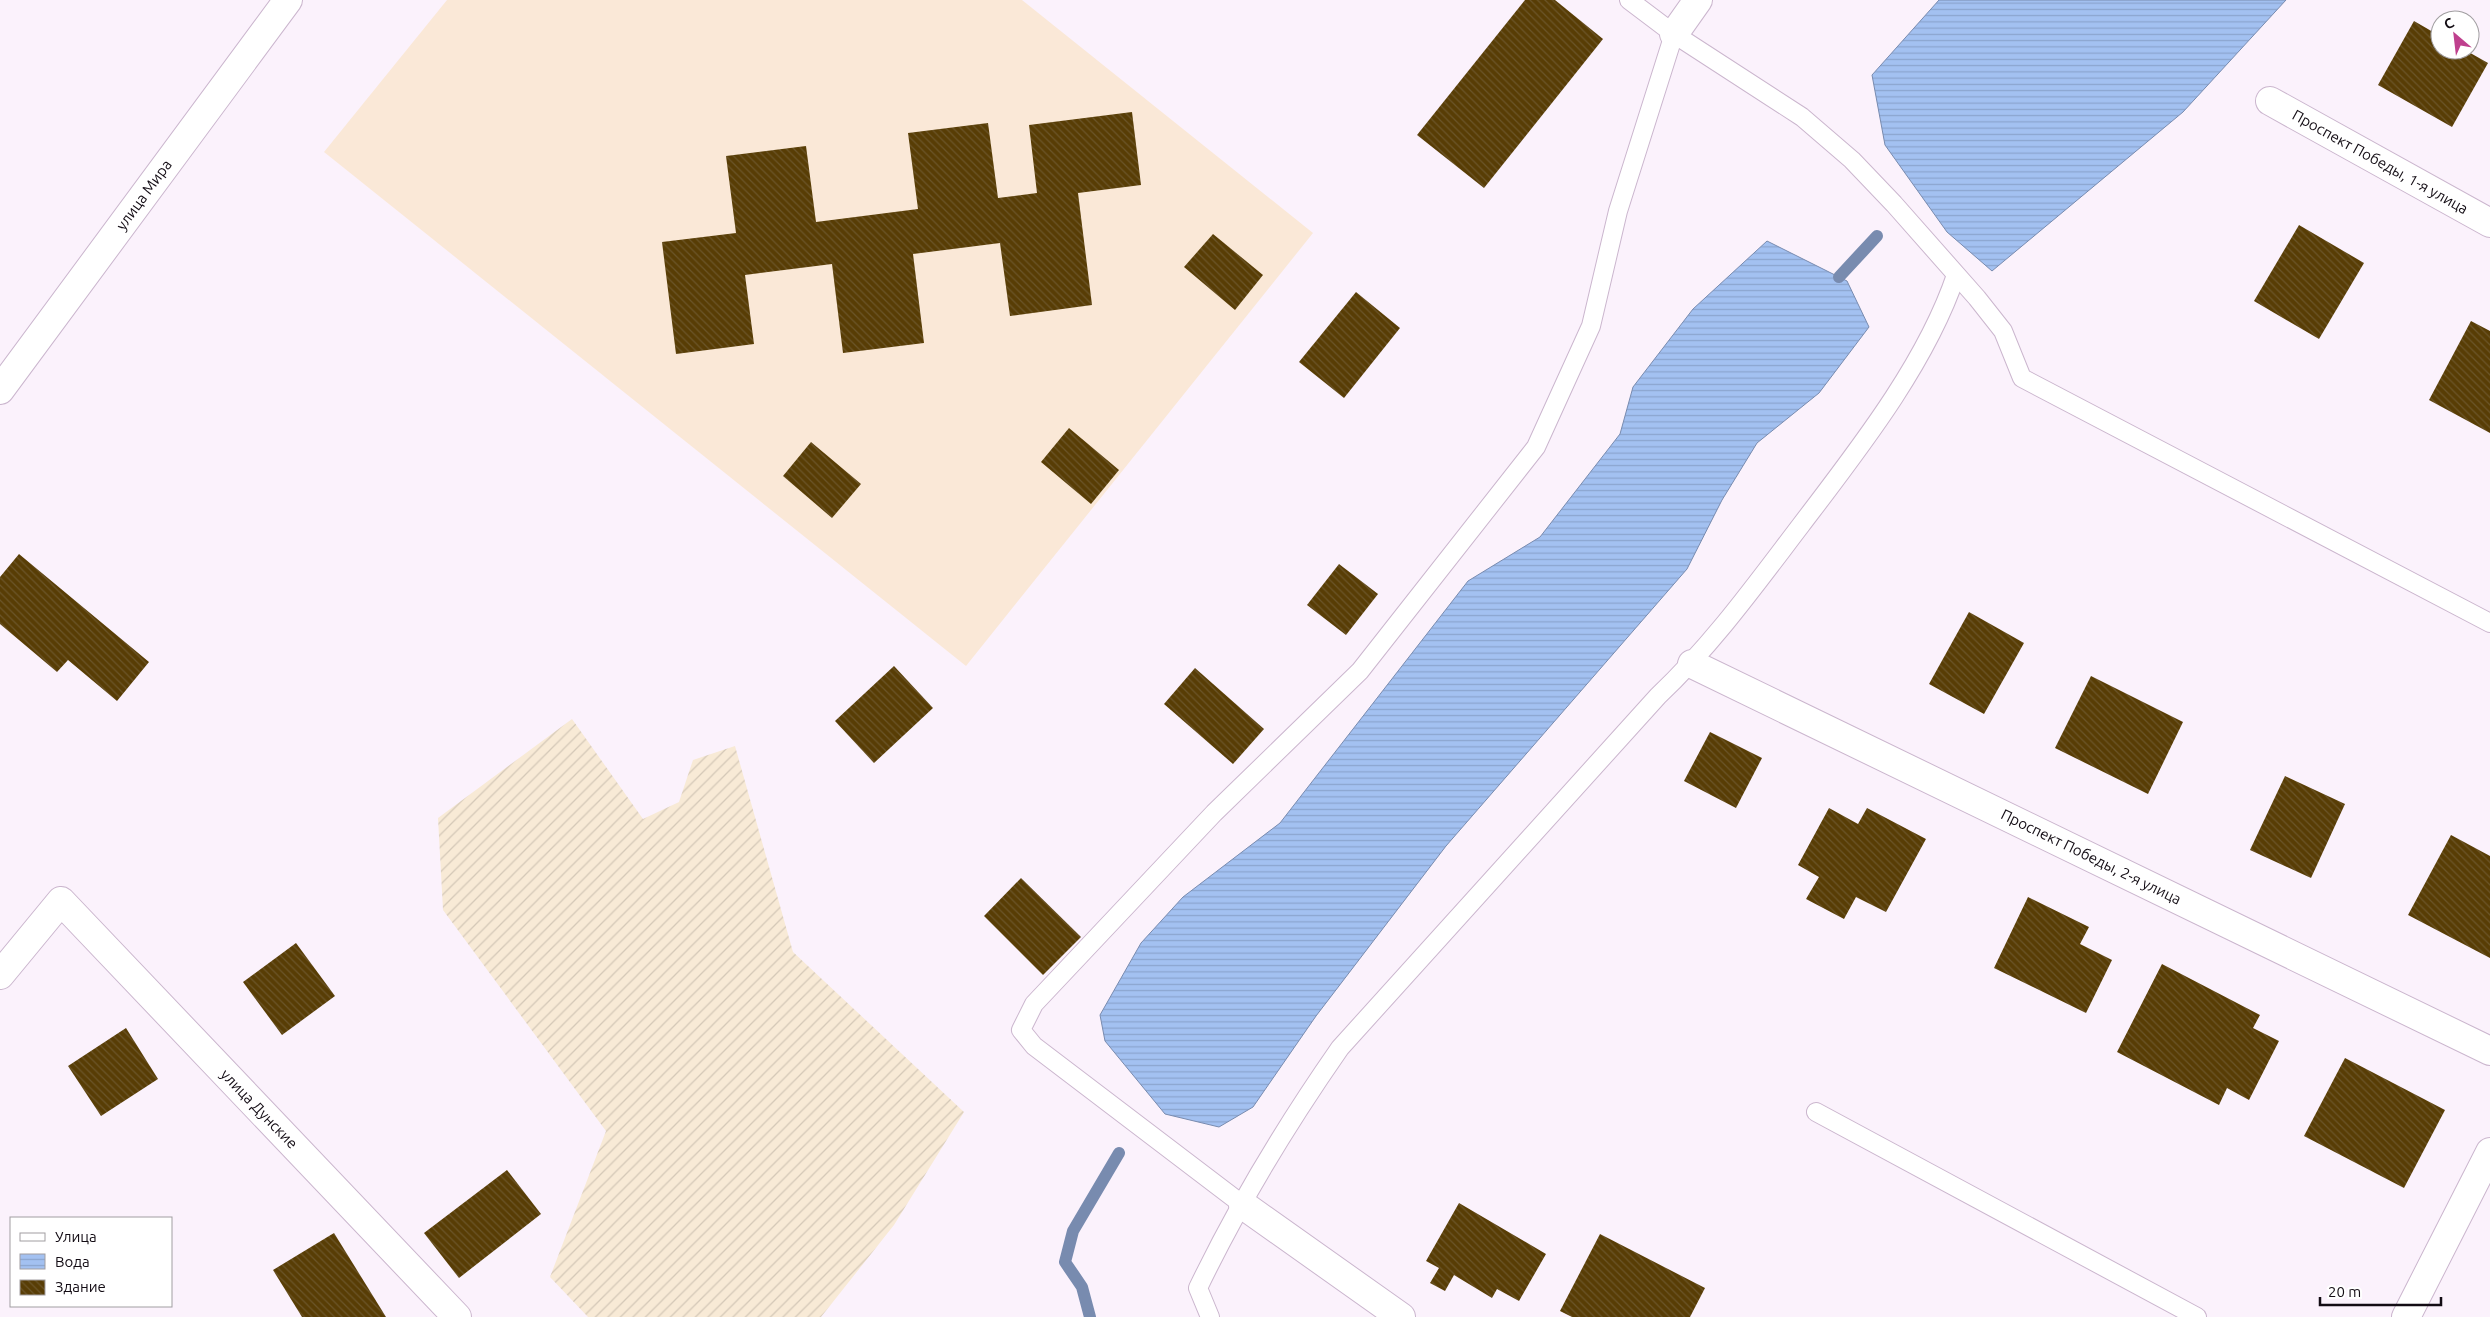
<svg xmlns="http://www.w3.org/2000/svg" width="2490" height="1317" viewBox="0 0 2490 1317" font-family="Ubuntu,sans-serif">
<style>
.industrial{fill:url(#industrial-furrows)}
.education{fill:#fae8d7}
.water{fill:url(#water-rules);stroke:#788baf}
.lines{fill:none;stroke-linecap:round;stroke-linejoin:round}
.stream{stroke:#788baf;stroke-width:12}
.building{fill:url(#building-back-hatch)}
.service-casing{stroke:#cbb6ce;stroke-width:20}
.minor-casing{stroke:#cbb6ce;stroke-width:30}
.tertiary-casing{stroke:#cbb6ce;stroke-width:30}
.service{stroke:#fff;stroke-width:18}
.minor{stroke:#fff;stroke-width:28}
.tertiary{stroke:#fff;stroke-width:28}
.labels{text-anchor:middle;stroke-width:5;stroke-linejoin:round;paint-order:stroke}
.street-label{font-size:15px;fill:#130c14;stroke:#fff}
</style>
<defs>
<pattern id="industrial-furrows" width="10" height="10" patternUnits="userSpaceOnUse" patternTransform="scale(1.25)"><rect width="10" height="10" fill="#f8ead6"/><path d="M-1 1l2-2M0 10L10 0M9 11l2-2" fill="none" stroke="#d4c8b7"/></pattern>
<pattern id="water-rules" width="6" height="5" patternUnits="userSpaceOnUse" patternTransform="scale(1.25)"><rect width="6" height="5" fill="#a3c1f1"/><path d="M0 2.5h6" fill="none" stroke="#8ba5ce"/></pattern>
<pattern id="building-back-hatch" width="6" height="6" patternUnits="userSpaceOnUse" patternTransform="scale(1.25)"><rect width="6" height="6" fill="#583d05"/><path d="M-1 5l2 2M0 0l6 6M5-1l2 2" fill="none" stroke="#6b5529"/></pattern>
</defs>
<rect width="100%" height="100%" fill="#fbf2fc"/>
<path class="industrial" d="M 572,719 L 643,819 L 679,802 L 693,760 L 735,746 L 793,952 L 964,1112 L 894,1225 L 821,1317 L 588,1317 L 550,1277 L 606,1131 L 443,910 L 438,818 Z"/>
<path class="education" d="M 447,0 L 1022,0 L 1313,233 L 966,666 L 324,152 Z"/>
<g class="water">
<path d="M 1939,0 L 2286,0 L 2183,112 L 1992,271 L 1947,232 L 1885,145 L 1872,75 Z"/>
<path d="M 1767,241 L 1847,281 L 1869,327 L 1819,393 L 1757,443 L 1722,500 L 1687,569 L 1446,846 L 1316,1016 L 1253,1107 L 1219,1127 L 1165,1114 L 1105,1041 L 1100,1015 L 1141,943 L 1183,897 L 1280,823 L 1468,581 L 1540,537 L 1620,434 L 1633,387 L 1693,309 Z"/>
</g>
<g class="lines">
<g class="stream">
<path d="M 1839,277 L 1877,236"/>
<path d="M 1090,1317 L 1082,1287 L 1065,1262 L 1073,1231 L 1119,1153"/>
</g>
</g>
<g class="building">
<path d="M 1525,0 L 1555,0 L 1603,39 L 1484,188 L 1417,135 Z"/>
<path d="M 2414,21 L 2440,36 L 2440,50 L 2465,50 L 2488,63 L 2452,127 L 2378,85 Z"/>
<path d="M 1132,112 L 1141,185 L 1078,193 L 1092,305 L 1010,316 L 1000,243 L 913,254 L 924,343 L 843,353 L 832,264 L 745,275 L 754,344 L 676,354 L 662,242 L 736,233 L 726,156 L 806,146 L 816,222 L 918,209 L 908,133 L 988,123 L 998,198 L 1037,193 L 1029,125 Z"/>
<path d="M 2299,225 L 2364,263 L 2319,339 L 2254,301 Z"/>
<path d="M 1213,234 L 1263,275 L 1235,310 L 1184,267 Z"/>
<path d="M 1356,292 L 1400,328 L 1344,398 L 1299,362 Z"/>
<path d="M 2471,321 L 2490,331 L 2490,433 L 2429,400 Z"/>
<path d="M 1069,428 L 1119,470 L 1091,504 L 1041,462 Z"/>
<path d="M 811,442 L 861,484 L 832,518 L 783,476 Z"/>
<path d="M 19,554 L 149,662 L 117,701 L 68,660 L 57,672 L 0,624 L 0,577 Z"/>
<path d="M 1339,564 L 1378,594 L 1346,635 L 1307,605 Z"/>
<path d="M 1969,612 L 2024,643 L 1984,714 L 1929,684 Z"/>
<path d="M 894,666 L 933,708 L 874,763 L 835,721 Z"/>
<path d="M 1195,668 L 1264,729 L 1233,764 L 1164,704 Z"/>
<path d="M 2091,676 L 2183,722 L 2148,794 L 2055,748 Z"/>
<path d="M 1710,732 L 1762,758 L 1736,808 L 1684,781 Z"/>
<path d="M 2285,776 L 2345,804 L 2311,878 L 2250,850 Z"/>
<path d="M 1829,808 L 1858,824 L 1867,808 L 1926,839 L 1886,912 L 1856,897 L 1844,919 L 1806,899 L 1819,877 L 1798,865 Z"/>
<path d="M 2451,835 L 2490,856 L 2490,958 L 2408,915 Z"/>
<path d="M 1021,878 L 1081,937 L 1043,975 L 984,916 Z"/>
<path d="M 2028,897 L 2089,927 L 2080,944 L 2112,960 L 2086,1013 L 1994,968 Z"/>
<path d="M 296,943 L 335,996 L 282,1035 L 243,982 Z"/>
<path d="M 2162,964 L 2260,1015 L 2253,1028 L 2279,1041 L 2249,1100 L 2227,1088 L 2219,1105 L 2117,1052 Z"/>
<path d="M 126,1028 L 158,1079 L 101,1116 L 68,1066 Z"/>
<path d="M 2345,1058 L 2445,1110 L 2404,1188 L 2304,1136 Z"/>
<path d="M 507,1170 L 541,1214 L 459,1278 L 424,1233 Z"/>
<path d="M 1459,1203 L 1546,1254 L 1519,1301 L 1497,1289 L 1492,1298 L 1454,1275 L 1445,1291 L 1430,1283 L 1439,1268 L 1426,1261 Z"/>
<path d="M 334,1233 L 386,1317 L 302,1317 L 273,1270 Z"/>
<path d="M 1600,1234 L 1705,1288 L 1690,1317 L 1572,1317 L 1560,1311 Z"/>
</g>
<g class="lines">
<g class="service-casing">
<g id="service">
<path d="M 1629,0 L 1674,34 L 1802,117 L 1852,160 L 1894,204 L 1977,298 L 2003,331 L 2022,378 L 2490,623"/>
<path d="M 1816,1112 L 2197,1317"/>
<path d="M 1243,1205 L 1034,1046 L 1021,1030 L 1034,1004 L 1214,813 L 1360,671 L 1536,447 L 1591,326 L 1618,211 L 1674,34"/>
<path d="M 1210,1317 L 1198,1288 C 1238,1205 1287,1124 1340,1048 L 1658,696 C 1713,644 1756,584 1801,525 C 1858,450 1926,364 1956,275"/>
</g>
</g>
<g class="minor-casing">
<g id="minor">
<path d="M 1674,34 L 1698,0"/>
<path d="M 2270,101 L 2490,223"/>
<path d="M 1692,664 L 2490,1051"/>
<path d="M 0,975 L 61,901 L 457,1317"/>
<path d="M 1243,1205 L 1401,1317"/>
<path d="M 2406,1317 L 2490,1152"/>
</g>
</g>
<g class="tertiary-casing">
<path id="tertiary" d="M 0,390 L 288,0"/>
</g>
<use href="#service" class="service"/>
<use href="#minor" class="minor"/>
<use href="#tertiary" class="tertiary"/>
</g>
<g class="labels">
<g class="street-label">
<text transform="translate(2380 162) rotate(29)" y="5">Проспект Победы, 1-я улица</text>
<text transform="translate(144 195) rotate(-54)" y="5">улица Мира</text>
<text transform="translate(2091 857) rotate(26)" y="5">Проспект Победы, 2-я улица</text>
<text transform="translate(259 1109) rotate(46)" y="5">улица Дунские</text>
</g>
</g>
<rect x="10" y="1217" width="162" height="90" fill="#ffffff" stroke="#a19ea1"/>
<rect x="20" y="1233" width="25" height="8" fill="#ffffff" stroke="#a19ea1"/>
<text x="55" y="1242" font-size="15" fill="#130c14">Улица</text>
<rect x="20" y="1254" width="25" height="15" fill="url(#water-rules)" stroke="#a19ea1"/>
<text x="55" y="1267" font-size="15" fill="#130c14">Вода</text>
<rect x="20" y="1280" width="25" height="15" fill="url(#building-back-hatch)" stroke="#a19ea1"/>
<text x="55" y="1292" font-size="15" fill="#130c14">Здание</text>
<g transform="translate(2455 35) rotate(332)"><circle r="24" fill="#ffffff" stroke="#a19ea1"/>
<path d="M0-4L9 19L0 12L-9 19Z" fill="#bf408e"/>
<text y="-8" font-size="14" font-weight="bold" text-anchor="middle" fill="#130c14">С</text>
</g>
<path d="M2320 1297v8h121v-8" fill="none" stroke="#130c14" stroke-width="2.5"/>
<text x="2328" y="1297" font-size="15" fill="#130c14" stroke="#ffffff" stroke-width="4" paint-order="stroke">20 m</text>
</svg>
